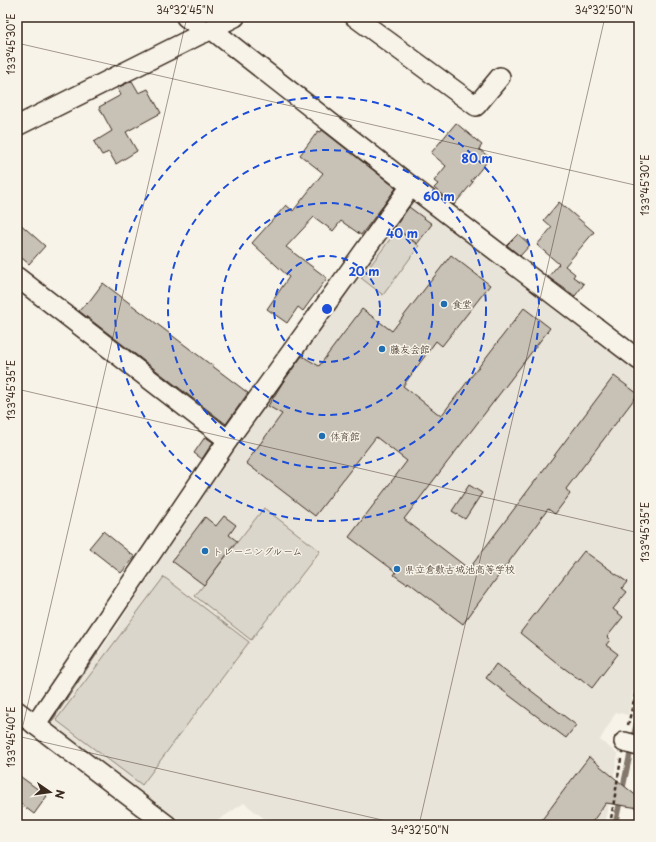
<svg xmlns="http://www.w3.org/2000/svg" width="656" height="842" viewBox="0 0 656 842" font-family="'Playpen Sans','Klee One',sans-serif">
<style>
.built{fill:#e9e4d9}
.green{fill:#dbd6cb;stroke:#8b8074}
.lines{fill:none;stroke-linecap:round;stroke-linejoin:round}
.stream{stroke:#84786c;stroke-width:5.5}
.building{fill:#c8c1b6;stroke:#3b2a1e}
.minor-casing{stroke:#3b2a1e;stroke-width:22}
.path{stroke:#3b2a1e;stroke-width:2.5;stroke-dasharray:4 3;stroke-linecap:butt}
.minor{stroke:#f7f3e8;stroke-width:19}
.ticks{fill:none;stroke:#3b2a1e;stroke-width:1;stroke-opacity:0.45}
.ring{fill:none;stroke:#1d4ed8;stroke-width:2;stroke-dasharray:7 5}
.poi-dot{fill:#1f6fb2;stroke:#f7f3e8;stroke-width:1.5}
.labels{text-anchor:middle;stroke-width:3;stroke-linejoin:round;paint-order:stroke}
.poi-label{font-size:10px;fill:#3b2a1e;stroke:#f7f3e8;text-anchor:start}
.centre{fill:#1d4ed8;stroke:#f7f3e8;stroke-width:2}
.ring-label{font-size:12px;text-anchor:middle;font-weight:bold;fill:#1d4ed8;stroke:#f7f3e8;stroke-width:3;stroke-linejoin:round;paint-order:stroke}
.neatline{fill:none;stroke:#3b2a1e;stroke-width:1.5}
.ticks-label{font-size:10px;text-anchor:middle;fill:#3b2a1e}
</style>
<rect width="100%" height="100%" fill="#f7f3e8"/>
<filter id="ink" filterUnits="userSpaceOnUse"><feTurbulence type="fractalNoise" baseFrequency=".025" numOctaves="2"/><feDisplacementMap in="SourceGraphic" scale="8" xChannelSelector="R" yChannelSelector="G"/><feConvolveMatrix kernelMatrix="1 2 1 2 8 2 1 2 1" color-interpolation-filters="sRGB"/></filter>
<g filter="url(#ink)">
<path class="built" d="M 412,197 L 639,373 L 639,668 L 628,715 L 616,712 L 600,740 L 618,754 L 605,825 L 273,825 L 244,803 L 211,825 L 183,825 L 52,724 L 226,461 L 233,452 L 236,446 L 305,342 Z"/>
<g class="green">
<path d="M 397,230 L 419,246 L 383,295 L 361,278 Z"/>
<path d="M 264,508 L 320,551 L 251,640 L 195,596 Z"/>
<path d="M 164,577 L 249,642 L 142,785 L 56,720 Z"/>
</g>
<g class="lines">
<g class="stream">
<path d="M 47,725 L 95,653"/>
<path d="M 634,735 L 639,712"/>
<path d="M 170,819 L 178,825"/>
<path d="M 615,825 L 630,754"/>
</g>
</g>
<g class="building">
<path d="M 132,81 L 139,93 L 148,89 L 161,113 L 126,132 L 137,151 L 116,164 L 109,152 L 102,155 L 94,142 L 112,131 L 99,107 L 121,95 L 117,88 Z"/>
<path d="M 456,123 L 482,145 L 479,149 L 490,158 L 471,181 L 473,182 L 454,205 L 434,188 L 438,184 L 434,181 L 446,166 L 431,153 Z"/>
<path d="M 322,130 L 396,188 L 377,214 L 361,235 L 341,221 L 333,231 L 314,217 L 286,247 L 327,278 L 303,311 L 298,307 L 287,323 L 267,309 L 289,277 L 252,243 L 286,205 L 293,211 L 323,173 L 300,155 L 318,131 L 321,132 Z"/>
<path d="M 559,202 L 594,232 L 565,266 L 575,274 L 573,277 L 584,284 L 575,296 L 548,277 L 559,264 L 537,245 L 552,227 L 544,220 Z"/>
<path d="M 409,207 L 432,224 L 417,244 L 395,227 Z"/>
<path d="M 17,221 L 45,246 L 29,264 L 17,254 Z"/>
<path d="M 518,234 L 530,245 L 520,256 L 507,245 Z"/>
<path d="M 451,255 L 490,285 L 442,346 L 436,341 L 403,386 L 441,416 L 524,308 L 550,328 L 404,519 L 469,569 L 614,376 L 638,394 L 566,489 L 570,494 L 555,514 L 548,509 L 463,624 L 408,582 L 407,584 L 394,575 L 396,572 L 349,537 L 407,461 L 376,437 L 315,516 L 246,463 L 282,414 L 268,406 L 283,382 L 302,356 L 319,366 L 362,309 L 392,331 Z"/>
<path d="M 103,283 L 248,393 L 226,424 L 79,311 L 87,302 L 88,303 Z"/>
<path d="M 205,437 L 213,442 L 202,459 L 194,453 Z"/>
<path d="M 469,485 L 482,493 L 465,519 L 452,511 Z"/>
<path d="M 224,516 L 236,525 L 229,535 L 237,541 L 204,585 L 172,561 L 205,517 L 216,526 Z"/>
<path d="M 103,531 L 135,557 L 121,573 L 89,548 Z"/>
<path d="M 584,551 L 627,582 L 622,588 L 627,592 L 613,609 L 623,617 L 607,637 L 610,640 L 606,645 L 618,654 L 592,688 L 580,678 L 579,679 L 557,663 L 520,633 Z"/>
<path d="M 496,664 L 576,725 L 566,738 L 486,678 Z"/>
<path d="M 589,757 L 639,798 L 639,808 L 606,803 L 590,825 L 538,825 L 579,770 Z"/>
<path d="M 17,774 L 47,796 L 34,814 L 17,801 Z"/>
</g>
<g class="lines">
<g class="minor-casing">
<g id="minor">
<path d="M 186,17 L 197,25 L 204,33"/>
<path d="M 355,17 L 476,106 L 500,77"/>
<path d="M 211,29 L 411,186 L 639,360"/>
<path d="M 17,126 L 235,17"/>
<path d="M 17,277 L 228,440"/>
<path d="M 17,711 L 167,825"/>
<path d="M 35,725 L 228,440 L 411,186"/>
<path d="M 624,742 L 639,746"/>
</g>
</g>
<g class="path">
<path d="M 628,725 L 639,679"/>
<path d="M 610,825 L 621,759"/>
</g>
<use href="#minor" class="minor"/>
</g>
</g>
<path class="ticks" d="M 17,43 L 639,186M 17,389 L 639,533M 17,736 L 404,825M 17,751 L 187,17M 419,825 L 605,17"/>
<g class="ring">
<circle cx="327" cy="309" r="53"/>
<circle cx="327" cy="309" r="106"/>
<circle cx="327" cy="309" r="159"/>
<circle cx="327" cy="309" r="212"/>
</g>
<g class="poi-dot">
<circle cx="444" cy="304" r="4"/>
<circle cx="382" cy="349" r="4"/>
<circle cx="322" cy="436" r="4"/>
<circle cx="205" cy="551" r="4"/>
<circle cx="397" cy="569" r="4"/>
</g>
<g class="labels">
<g class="poi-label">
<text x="452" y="308">食堂</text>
<text x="390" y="353">藤友会館</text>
<text x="330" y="440">体育館</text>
<text x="213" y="555">トレーニングルーム</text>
<text x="405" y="573">県立倉敷古城池高等学校</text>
</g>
</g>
<circle cx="327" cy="309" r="6" class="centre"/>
<g class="ring-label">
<text x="477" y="163">80 m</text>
<text x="439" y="201">60 m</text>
<text x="402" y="238">40 m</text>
<text x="364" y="276">20 m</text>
</g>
<rect width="656" height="842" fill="none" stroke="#f7f3e8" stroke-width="44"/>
<g transform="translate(50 792) rotate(103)" stroke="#f7f3e8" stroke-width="3" paint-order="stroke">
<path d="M0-3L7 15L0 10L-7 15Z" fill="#3b2a1e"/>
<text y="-6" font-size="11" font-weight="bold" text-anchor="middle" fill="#3b2a1e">N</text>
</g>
<rect x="22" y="22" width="612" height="798" class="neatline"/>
<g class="ticks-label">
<text x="185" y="14">34°32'45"N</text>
<text x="604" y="14">34°32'50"N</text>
<text transform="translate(11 44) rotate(-90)" y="4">133°45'30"E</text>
<text transform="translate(645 185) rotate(-90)" y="4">133°45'30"E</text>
<text transform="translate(11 390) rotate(-90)" y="4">133°45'35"E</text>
<text transform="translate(645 532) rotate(-90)" y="4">133°45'35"E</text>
<text transform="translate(11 737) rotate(-90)" y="4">133°45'40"E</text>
<text x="420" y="834">34°32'50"N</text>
</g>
</svg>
